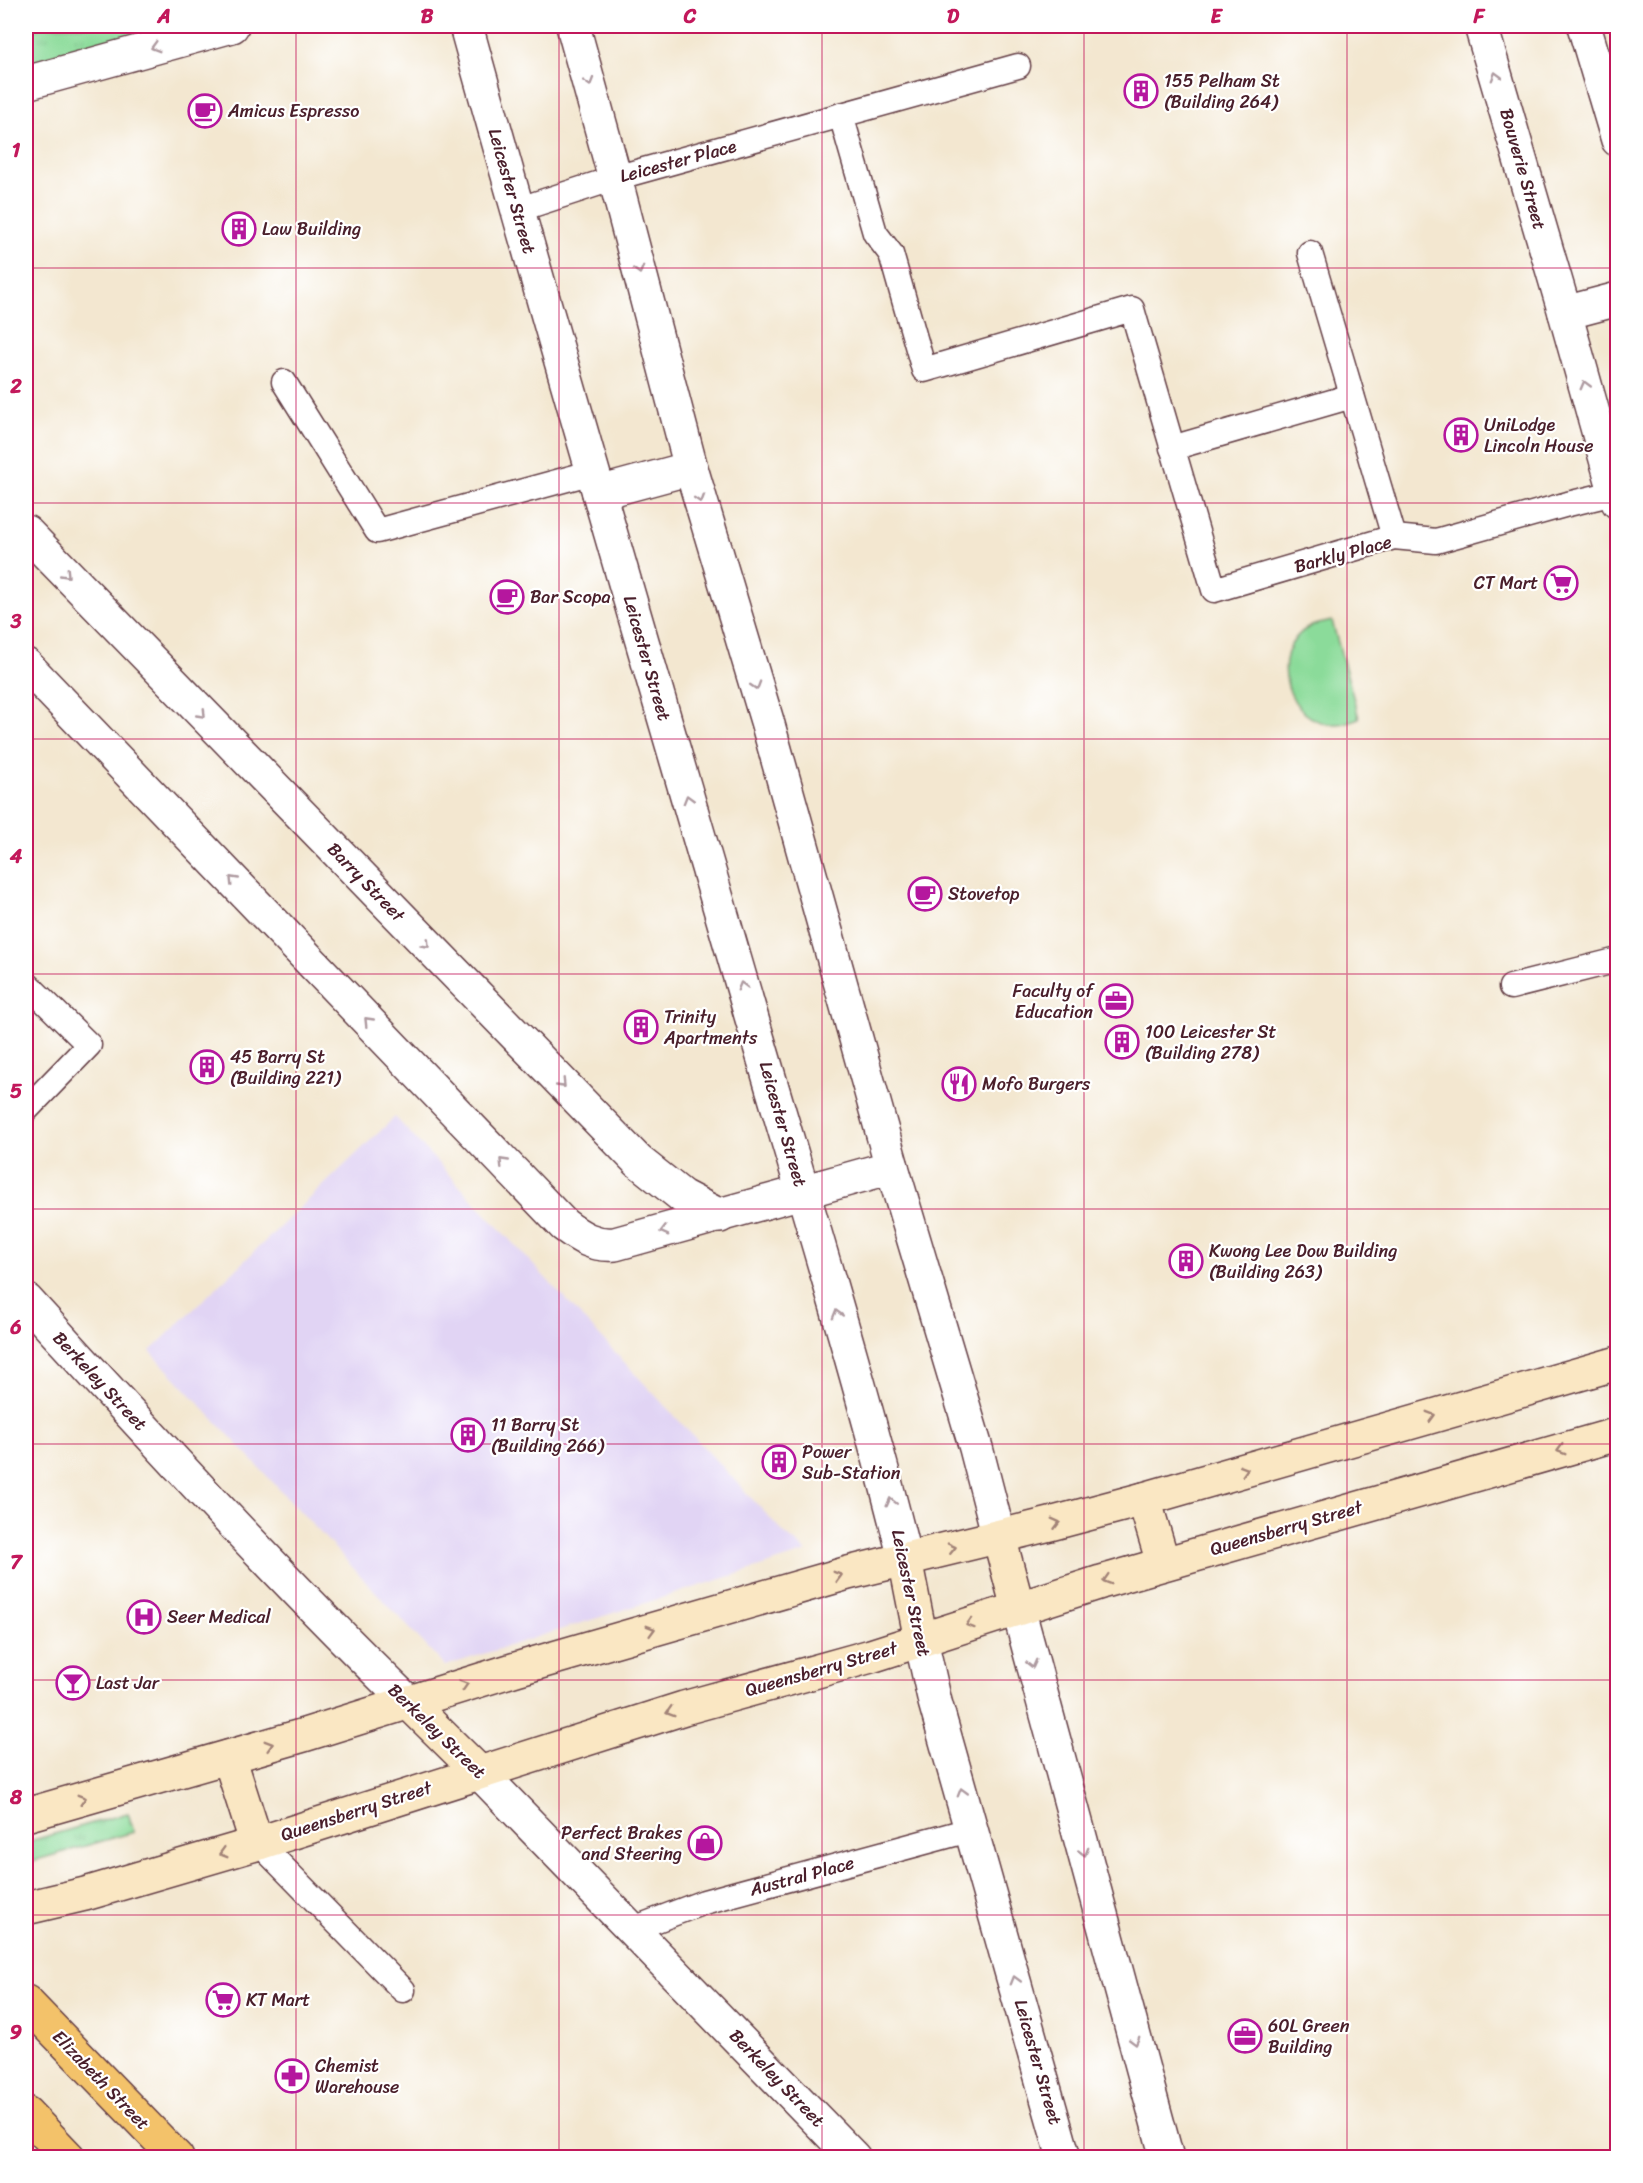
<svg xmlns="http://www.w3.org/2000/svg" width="1643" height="2183" viewBox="0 0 1643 2183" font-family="Sriracha,sans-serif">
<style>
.built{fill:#e1d4f4}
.grass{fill:url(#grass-tufts);stroke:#6a7d62;stroke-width:1.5}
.pitch{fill:#8bdb9a;stroke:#6a7d62;stroke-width:1.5}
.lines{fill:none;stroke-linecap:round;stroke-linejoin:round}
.service-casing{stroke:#633d44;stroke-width:27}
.minor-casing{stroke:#633d44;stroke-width:36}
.secondary-casing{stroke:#633d44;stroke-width:36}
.primary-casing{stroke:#633d44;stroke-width:36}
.service{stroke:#fff;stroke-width:24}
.minor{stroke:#fff;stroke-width:33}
.secondary{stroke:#fae7c3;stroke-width:33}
.primary{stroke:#f3c26a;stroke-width:33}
.tram{stroke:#4a1f2b;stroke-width:1.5}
.oneway{stroke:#ae9aa0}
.oneway2{stroke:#a28377}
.grid{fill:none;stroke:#c2185b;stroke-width:1.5;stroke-opacity:0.55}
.labels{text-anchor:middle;stroke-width:4.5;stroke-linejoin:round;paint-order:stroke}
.poi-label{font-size:18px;fill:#4a1f2b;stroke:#fff;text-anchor:start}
.street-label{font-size:18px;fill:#4a1f2b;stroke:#fff}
.neatline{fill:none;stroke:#c2185b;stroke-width:2}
.grid-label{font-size:20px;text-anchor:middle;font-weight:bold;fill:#c2185b}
</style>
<defs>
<pattern id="grass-tufts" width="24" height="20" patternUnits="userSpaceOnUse" patternTransform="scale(1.5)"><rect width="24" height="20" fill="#8bdb9a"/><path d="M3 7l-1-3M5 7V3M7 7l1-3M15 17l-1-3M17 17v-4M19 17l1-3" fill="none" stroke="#79bc85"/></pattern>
</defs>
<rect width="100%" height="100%" fill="#fff"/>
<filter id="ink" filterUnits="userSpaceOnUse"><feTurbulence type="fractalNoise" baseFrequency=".0167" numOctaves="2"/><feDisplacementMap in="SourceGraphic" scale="12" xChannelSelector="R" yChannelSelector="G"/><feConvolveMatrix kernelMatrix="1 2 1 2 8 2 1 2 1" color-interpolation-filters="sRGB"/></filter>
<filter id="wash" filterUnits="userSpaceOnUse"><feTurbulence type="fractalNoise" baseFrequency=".008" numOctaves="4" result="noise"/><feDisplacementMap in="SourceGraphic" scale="24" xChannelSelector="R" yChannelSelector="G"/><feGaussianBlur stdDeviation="1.35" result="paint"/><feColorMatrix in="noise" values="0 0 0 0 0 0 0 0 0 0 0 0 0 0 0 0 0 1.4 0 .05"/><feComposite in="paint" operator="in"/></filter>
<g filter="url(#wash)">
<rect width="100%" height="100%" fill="#f3e7d0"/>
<path class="built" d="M 395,1117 L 784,1533 L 807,1552 L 445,1666 L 150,1351 Z"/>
<g class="grass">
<path d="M 46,26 L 166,26 L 26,67 L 26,32 Z"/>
<path d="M 128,1813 L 134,1832 L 26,1863 L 26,1842 Z"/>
</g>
<path class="pitch" d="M 1332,621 L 1359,718 C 1353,720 1344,724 1337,724 C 1287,727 1265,651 1309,627 C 1315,624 1325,623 1332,621 Z"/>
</g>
<g filter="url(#ink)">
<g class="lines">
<g class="service-casing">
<g id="service">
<path d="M 841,115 L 875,233 L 891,254 L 924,370 L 1132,309 L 1214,590 L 1394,537 L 1436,541 L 1568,504 L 1618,492"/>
<path d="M 517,210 L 615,178 L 1018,66"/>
<path d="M 1310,253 L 1394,537"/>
<path d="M 284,382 L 377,531 L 593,472"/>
<path d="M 1172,448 L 1352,396"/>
<path d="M 26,983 L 89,1045 L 26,1110"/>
<path d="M 1511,987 L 1618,960"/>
<path d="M 259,1843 L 403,1990"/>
<path d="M 633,1929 L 704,1902 L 973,1829"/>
</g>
</g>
<g class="minor-casing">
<g id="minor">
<path d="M 466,26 C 558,358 656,688 752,1019 C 804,1198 860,1377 905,1559"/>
<path d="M 573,26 L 615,178 L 691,468 L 767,721 L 892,1167 L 976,1448 L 999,1537"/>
<path d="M 1481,26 L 1565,313 L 1618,502"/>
<path d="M 1584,26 L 1618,140"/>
<path d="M 26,83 L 232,26"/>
<path d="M 1565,313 L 1618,299"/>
<path d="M 599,493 L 691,468"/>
<path d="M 26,532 L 638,1161 L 682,1196 L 720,1216"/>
<path d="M 26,665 L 564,1225 C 580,1237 594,1246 615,1244 L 892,1167"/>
<path d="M 26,1300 C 151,1436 275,1573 408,1702"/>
<path d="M 1018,1608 L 1167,2158"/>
<path d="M 921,1640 L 935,1702 L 1064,2158"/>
<path d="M 479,1772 L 854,2158"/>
</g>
</g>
<g class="secondary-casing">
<g id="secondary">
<path d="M 1144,1499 L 1163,1563"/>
<path d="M 999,1537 L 1018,1608"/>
<path d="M 905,1559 L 921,1640"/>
<path d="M 408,1702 L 479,1772"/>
<path d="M 229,1757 L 255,1838 L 259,1843"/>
<path d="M 26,1815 L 304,1735 L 516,1669 L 848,1573 L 1050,1524 L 1144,1499 L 1618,1363"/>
<path d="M 26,1908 L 85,1894 L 259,1843 L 684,1708 L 871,1656 L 1101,1582 L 1618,1434"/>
</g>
</g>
<g class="primary-casing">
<g id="primary">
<path d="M 26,2002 L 177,2158"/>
<path d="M 26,2113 L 69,2158"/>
</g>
</g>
<use href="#service" class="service"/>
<use href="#minor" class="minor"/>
<use href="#secondary" class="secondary"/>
<use href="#primary" class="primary"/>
<path class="tram" d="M 26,2150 L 33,2158"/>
</g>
<defs><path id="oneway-chevron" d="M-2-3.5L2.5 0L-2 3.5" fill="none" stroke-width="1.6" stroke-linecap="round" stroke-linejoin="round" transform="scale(1.5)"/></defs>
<g class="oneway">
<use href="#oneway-chevron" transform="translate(155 47) rotate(164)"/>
<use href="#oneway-chevron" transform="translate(1496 76) rotate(-106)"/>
<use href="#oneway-chevron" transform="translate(589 82) rotate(74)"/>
<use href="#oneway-chevron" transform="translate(639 270) rotate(75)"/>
<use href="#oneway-chevron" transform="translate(1585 385) rotate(-105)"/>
<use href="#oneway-chevron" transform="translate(700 499) rotate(73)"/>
<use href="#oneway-chevron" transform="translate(66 574) rotate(46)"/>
<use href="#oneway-chevron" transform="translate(756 686) rotate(73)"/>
<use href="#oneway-chevron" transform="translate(202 714) rotate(46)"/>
<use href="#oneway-chevron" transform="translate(688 799) rotate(-106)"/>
<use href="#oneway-chevron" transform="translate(233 880) rotate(-134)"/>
<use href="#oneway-chevron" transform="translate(426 944) rotate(46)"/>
<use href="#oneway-chevron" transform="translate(742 986) rotate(-106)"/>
<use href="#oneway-chevron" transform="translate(368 1021) rotate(-134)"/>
<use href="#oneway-chevron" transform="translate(562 1084) rotate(46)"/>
<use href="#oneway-chevron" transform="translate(503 1162) rotate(-134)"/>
<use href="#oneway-chevron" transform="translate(664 1231) rotate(165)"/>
<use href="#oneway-chevron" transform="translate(837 1314) rotate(-106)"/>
<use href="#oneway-chevron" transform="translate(891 1502) rotate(-104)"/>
<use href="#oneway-chevron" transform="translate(1032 1664) rotate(76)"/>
<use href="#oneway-chevron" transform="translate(962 1792) rotate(-106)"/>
<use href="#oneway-chevron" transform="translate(1084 1852) rotate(75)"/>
<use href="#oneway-chevron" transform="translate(1015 1980) rotate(-106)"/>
<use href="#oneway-chevron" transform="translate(1135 2041) rotate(75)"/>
</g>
<g class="oneway2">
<use href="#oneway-chevron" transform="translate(1431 1416) rotate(-16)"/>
<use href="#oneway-chevron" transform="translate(1561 1450) rotate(164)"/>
<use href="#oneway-chevron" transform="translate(1244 1470) rotate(-16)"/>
<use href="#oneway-chevron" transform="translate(1056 1523) rotate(-15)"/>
<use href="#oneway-chevron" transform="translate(952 1548) rotate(-13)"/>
<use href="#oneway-chevron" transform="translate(838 1576) rotate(-16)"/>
<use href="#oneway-chevron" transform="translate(1107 1580) rotate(163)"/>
<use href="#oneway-chevron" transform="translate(970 1624) rotate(162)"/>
<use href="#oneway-chevron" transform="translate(651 1630) rotate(-16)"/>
<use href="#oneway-chevron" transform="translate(464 1685) rotate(-17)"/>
<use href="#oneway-chevron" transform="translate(670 1712) rotate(163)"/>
<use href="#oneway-chevron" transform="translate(269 1745) rotate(-16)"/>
<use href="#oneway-chevron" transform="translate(82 1799) rotate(-16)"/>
<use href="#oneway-chevron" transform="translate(223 1853) rotate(164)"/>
</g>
</g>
<path class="grid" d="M 296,26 L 296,2158M 559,26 L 559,2158M 822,26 L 822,2158M 1084,26 L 1084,2158M 1347,26 L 1347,2158M 26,268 L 1618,268M 26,503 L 1618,503M 26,739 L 1618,739M 26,974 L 1618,974M 26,1209 L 1618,1209M 26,1444 L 1618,1444M 26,1680 L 1618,1680M 26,1915 L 1618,1915"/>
<defs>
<g id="building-ring" transform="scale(1.725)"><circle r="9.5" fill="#fff" stroke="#b5179e" stroke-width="1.5"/><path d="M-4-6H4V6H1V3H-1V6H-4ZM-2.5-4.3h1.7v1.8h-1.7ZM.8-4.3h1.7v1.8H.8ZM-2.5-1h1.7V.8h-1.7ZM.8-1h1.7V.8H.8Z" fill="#b5179e"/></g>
<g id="cafe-ring" transform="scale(1.725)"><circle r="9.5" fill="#fff" stroke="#b5179e" stroke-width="1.5"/><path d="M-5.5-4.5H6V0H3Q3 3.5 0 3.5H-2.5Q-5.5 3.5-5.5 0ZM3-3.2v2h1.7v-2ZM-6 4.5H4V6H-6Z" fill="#b5179e"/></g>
<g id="supermarket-ring" transform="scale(1.725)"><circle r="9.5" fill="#fff" stroke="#b5179e" stroke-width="1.5"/><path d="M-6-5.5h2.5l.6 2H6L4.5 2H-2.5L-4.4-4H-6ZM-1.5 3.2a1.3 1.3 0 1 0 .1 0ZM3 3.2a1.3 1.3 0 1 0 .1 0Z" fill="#b5179e"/></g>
<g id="office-ring" transform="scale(1.725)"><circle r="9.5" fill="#fff" stroke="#b5179e" stroke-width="1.5"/><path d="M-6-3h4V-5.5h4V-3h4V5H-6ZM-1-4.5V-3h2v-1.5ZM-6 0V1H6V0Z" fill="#b5179e"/></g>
<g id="restaurant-ring" transform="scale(1.725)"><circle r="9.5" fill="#fff" stroke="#b5179e" stroke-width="1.5"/><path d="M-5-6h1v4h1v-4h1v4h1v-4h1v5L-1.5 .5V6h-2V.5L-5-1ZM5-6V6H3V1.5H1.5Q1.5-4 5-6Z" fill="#b5179e"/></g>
<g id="hospital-ring" transform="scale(1.725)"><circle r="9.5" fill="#fff" stroke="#b5179e" stroke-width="1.5"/><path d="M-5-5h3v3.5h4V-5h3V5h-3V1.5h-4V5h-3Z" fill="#b5179e"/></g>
<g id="bar-ring" transform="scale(1.725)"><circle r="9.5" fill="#fff" stroke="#b5179e" stroke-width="1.5"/><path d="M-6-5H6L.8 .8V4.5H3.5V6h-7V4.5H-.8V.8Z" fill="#b5179e"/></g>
<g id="shop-ring" transform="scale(1.725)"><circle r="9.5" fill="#fff" stroke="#b5179e" stroke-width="1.5"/><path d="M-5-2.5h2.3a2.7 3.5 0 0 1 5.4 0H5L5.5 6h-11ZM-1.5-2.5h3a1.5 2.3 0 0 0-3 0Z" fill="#b5179e"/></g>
<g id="pharmacy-ring" transform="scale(1.725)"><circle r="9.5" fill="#fff" stroke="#b5179e" stroke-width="1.5"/><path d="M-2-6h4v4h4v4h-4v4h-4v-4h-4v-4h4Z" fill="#b5179e"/></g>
</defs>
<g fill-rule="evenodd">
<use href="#building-ring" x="1141" y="91"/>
<use href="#cafe-ring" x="205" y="111"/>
<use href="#building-ring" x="239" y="229"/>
<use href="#building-ring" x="1461" y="435"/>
<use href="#supermarket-ring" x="1561" y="583"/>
<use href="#cafe-ring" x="507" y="597"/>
<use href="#cafe-ring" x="925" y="894"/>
<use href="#office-ring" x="1116" y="1001"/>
<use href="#building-ring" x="641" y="1027"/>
<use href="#building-ring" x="1122" y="1042"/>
<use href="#building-ring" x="207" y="1067"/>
<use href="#restaurant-ring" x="959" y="1084"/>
<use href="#building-ring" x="1186" y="1261"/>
<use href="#building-ring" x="468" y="1435"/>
<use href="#building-ring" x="779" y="1462"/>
<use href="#hospital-ring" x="144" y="1617"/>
<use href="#bar-ring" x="73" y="1683"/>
<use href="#shop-ring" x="705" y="1843"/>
<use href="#supermarket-ring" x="223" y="2000"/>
<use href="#office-ring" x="1245" y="2036"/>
<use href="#pharmacy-ring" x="292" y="2076"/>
</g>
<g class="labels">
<g class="poi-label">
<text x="1164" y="87">155 Pelham St<tspan x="1164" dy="21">(Building 264)</tspan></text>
<text x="228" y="117">Amicus Espresso</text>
<text x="262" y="235">Law Building</text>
<text x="1484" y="431">UniLodge<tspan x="1484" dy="21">Lincoln House</tspan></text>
<text x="1538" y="589" text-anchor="end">CT Mart</text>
<text x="530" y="603">Bar Scopa</text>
<text x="948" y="900">Stovetop</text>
<text x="1093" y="997" text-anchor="end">Faculty of<tspan x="1093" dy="21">Education</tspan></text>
<text x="664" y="1023">Trinity<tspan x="664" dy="21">Apartments</tspan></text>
<text x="1145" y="1038">100 Leicester St<tspan x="1145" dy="21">(Building 278)</tspan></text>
<text x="230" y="1063">45 Barry St<tspan x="230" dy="21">(Building 221)</tspan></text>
<text x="982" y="1090">Mofo Burgers</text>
<text x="1209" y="1257">Kwong Lee Dow Building<tspan x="1209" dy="21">(Building 263)</tspan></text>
<text x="491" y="1431">11 Barry St<tspan x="491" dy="21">(Building 266)</tspan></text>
<text x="802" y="1458">Power<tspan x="802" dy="21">Sub-Station</tspan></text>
<text x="167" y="1623">Seer Medical</text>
<text x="96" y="1689">Last Jar</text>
<text x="682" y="1839" text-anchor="end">Perfect Brakes<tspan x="682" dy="21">and Steering</tspan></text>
<text x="246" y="2006">KT Mart</text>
<text x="1268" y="2032">60L Green<tspan x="1268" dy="21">Building</tspan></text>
<text x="315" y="2072">Chemist<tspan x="315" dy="21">Warehouse</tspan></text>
</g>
<g class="street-label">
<text transform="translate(678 161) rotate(-15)" y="6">Leicester Place</text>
<text transform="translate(1523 169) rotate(74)" y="6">Bouverie Street</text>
<text transform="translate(512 191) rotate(74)" y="6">Leicester Street</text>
<text transform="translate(1343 554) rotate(-15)" y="6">Barkly Place</text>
<text transform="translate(647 658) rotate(74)" y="6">Leicester Street</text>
<text transform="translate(366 882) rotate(46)" y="6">Barry Street</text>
<text transform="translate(783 1124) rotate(74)" y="6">Leicester Street</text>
<text transform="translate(100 1381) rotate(47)" y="6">Berkeley Street</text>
<text transform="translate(1286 1528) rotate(-16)" y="6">Queensberry Street</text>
<text transform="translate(911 1593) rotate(78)" y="6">Leicester Street</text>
<text transform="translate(821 1669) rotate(-16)" y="6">Queensberry Street</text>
<text transform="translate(437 1731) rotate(44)" y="6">Berkeley Street</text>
<text transform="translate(356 1811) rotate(-18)" y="6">Queensberry Street</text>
<text transform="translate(802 1876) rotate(-15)" y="6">Austral Place</text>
<text transform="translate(1038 2062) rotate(74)" y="6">Leicester Street</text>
<text transform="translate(777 2078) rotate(46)" y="6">Berkeley Street</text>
<text transform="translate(101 2080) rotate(46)" y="6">Elizabeth Street</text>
</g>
</g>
<rect width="1643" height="2183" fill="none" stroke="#fff" stroke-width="66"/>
<rect x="33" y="33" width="1577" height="2117" class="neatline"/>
<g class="grid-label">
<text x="164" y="23">A</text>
<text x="427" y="23">B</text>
<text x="690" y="23">C</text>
<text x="953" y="23">D</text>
<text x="1216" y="23">E</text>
<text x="1479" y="23">F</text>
<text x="16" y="157">1</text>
<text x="16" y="393">2</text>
<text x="16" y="628">3</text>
<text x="16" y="863">4</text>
<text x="16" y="1098">5</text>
<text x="16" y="1334">6</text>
<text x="16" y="1569">7</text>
<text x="16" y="1804">8</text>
<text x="16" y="2039">9</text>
</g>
</svg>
